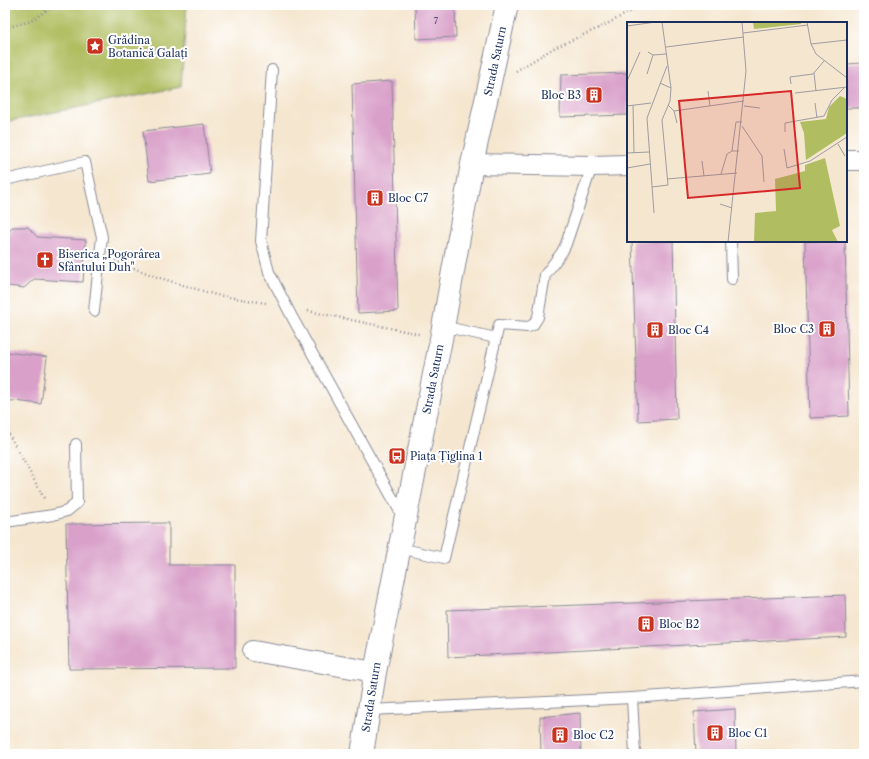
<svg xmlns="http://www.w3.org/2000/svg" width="869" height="759" viewBox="0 0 869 759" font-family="'Libre Caslon Text',serif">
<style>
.green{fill:#b0be61;stroke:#667660}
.building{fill:#d9a0c9}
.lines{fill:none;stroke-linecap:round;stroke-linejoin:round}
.service-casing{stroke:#888a96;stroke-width:12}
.minor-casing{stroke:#888a96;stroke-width:22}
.tertiary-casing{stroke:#888a96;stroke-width:24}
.path{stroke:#888a96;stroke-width:2.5;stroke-dasharray:1 3;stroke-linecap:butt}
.service{stroke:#fff;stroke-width:10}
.minor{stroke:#fff;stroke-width:20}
.tertiary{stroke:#fff;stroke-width:22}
.labels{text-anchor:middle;stroke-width:4;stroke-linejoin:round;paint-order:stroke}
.number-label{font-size:9px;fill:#4a4b79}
.poi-label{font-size:11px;fill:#1b2f5e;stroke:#fff;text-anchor:start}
.street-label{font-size:11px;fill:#1b2f5e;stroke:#fff}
.inset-road{fill:none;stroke:#9e9da2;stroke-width:1}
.view{fill:#d62828;fill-opacity:0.15;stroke:#d62828;stroke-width:2}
.inset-edge{fill:none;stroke:#1b2f5e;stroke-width:2}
</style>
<rect width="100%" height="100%" fill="#fff"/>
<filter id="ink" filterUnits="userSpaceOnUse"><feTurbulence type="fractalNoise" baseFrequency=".025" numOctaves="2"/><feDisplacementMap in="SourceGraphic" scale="8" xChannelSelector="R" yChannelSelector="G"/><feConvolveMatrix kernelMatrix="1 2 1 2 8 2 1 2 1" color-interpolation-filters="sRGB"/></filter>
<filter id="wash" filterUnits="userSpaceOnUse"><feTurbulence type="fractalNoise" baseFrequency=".012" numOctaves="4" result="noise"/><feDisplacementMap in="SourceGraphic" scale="16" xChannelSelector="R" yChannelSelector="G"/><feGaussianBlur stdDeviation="0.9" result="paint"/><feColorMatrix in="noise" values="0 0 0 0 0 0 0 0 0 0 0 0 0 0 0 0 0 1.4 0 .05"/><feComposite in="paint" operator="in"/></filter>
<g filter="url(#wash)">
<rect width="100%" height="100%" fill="#f5e6cf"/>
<path class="green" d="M 5,5 L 187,5 L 181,87 L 5,122 Z"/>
<g id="blocks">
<g class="building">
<path d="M 415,5 L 455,5 L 456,37 L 416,39 Z"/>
<path d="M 864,63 L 864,108 L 846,108 L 846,64 Z"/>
<path d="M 628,73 L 628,115 L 560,117 L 561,75 Z"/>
<path d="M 392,81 L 398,311 L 358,313 L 352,84 Z"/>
<path d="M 204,124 L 210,174 L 149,181 L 143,131 Z"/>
<path d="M 12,227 L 28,227 L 37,237 L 86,240 L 83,282 L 34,279 L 24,288 L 8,286 L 5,279 L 5,235 L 7,235 Z"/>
<path d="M 632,241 L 673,241 L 677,419 L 638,421 Z"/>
<path d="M 805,241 L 845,241 L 849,416 L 810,418 Z"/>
<path d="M 5,352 L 47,357 L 41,404 L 5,400 Z"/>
<path d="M 169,523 L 169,565 L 235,565 L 235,668 L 69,669 L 66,524 Z"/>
<path d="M 845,595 L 846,637 L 448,657 L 447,610 Z"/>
<path d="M 735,709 L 736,754 L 696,754 L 694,712 Z"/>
<path d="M 580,713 L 581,754 L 541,754 L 540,717 Z"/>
</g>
</g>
</g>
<g filter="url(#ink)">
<use href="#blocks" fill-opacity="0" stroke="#888a96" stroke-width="1"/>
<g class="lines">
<g class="service-casing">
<g id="service">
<path d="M 272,70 L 261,241 L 269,272 L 292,317 L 403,517"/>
<path d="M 5,180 L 85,162 L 102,237 L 100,255 L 94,311"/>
<path d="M 731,241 L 732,279"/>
<path d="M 496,338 L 499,325 L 528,327 L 533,325 L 538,317 L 545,275 L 562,252 L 566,244 L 592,166"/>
<path d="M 5,522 L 53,515 L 67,511 L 77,503 L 76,444"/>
<path d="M 399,548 L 444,558 L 496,338 L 442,326"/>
<path d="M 632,698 L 635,754"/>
<path d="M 369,710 L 632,698 L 864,681"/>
</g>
</g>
<g class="minor-casing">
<g id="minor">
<path d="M 846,160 L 864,160"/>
<path d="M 472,164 L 592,166 L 628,165"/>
<path d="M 253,651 L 375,672"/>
</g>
</g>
<g class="tertiary-casing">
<path id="tertiary" d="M 362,754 L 375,672 L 441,339 L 472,164 L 507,5"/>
</g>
<g class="path">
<path d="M 5,28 L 31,21 L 55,5"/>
<path d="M 516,71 L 554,48 L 603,26 L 643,5"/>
<path d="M 115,261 L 157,277 L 216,295 L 266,303"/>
<path d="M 308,311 L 419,334"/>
<path d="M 5,427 L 45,500"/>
</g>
<use href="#service" class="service"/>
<use href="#minor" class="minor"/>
<use href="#tertiary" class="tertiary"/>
</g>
</g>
<defs>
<g id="sight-square" transform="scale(0.9)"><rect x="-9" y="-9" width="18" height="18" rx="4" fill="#c8321e" stroke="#fff"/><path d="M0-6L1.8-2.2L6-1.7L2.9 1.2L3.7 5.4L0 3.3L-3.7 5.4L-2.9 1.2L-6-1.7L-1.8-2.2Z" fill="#fff"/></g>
<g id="building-square" transform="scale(0.9)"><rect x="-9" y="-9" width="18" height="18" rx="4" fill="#c8321e" stroke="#fff"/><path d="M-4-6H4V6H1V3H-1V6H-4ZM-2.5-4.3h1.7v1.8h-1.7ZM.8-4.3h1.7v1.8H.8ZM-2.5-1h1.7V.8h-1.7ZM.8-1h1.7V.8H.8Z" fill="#fff"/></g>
<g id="church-square" transform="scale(0.9)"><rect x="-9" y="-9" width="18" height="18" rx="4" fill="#c8321e" stroke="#fff"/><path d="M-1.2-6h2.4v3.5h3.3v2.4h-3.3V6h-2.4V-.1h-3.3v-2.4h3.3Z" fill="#fff"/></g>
<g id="bus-square" transform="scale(0.9)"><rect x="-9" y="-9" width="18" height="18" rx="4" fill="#c8321e" stroke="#fff"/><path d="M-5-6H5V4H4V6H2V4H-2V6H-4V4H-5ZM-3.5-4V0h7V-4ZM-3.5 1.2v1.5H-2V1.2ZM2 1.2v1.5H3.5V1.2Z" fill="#fff"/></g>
</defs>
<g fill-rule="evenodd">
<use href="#sight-square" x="95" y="46"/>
<use href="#building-square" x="594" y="95"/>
<use href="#building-square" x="375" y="198"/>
<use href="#church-square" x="45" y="260"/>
<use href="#building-square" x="827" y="329"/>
<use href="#building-square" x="655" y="330"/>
<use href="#bus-square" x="397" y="456"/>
<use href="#building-square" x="646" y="624"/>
<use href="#building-square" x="715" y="733"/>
<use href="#building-square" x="560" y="735"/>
</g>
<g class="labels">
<g class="number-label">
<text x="436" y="24">7</text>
</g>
<g class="poi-label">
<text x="108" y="44">Grădina<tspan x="108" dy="13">Botanică Galați</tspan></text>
<text x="581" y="99" text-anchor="end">Bloc B3</text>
<text x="388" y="202">Bloc C7</text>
<text x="58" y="258">Biserica „Pogorârea<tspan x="58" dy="13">Sfântului Duh"</tspan></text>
<text x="814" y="333" text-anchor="end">Bloc C3</text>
<text x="668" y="334">Bloc C4</text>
<text x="410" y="460">Piața Țiglina 1</text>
<text x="659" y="628">Bloc B2</text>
<text x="728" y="737">Bloc C1</text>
<text x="573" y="739">Bloc C2</text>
</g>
<g class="street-label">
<text transform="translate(495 61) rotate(-78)" y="4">Strada Saturn</text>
<text transform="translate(433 379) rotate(-79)" y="4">Strada Saturn</text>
<text transform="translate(371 697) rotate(-81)" y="4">Strada Saturn</text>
</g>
</g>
<g transform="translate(627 22)">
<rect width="220" height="220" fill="#f5e6cf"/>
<path d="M 126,0 L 174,0 L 174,2 L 127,7 ZM 213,74 L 220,77 L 220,111 L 179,138 L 177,111 L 173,100 L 199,97 L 202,85 ZM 198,136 L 213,204 L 205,208 L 211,220 L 127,220 L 128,191 L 149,189 L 148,157 L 178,149 L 178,143 Z" fill="#b0be61"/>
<path class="inset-road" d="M 180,0 L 184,22 L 189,32 L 220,56M 0,4 L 29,0M 116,11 L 181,3M 184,22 L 220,18M 39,25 L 117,15M 21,30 L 26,33 L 39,32M 187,51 L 189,69M 20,52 L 26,33M 0,59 L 13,30M 33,61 L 44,66M 164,62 L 163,55 L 186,52 L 197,39M 81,69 L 83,84M 168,71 L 220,65M 188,81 L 190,96M 6,83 L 7,131M 41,83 L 47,89 L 117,79M 0,84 L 24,81M 117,84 L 133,86M 47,89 L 50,101M 115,104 L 135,134 L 137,160M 158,110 L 158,101 L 197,94 L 205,78 L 217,66M 211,122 L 218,134M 157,127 L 160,146 L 183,139 L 220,115M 112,129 L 105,129 L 109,100 L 115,100M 0,131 L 22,130M 75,139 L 77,154M 0,146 L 23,142M 94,152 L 100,132 L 105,129M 40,157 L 110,151M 25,165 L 41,163 L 35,98 L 43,79 L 44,66 L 35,0M 93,182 L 105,186M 27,191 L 20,96 L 40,44M 101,220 L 119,49 L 115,0"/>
<path class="view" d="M 164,69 L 173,166 L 61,176 L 52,79 Z"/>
<rect width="220" height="220" class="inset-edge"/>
</g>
<rect width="869" height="759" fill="none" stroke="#fff" stroke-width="20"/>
</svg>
